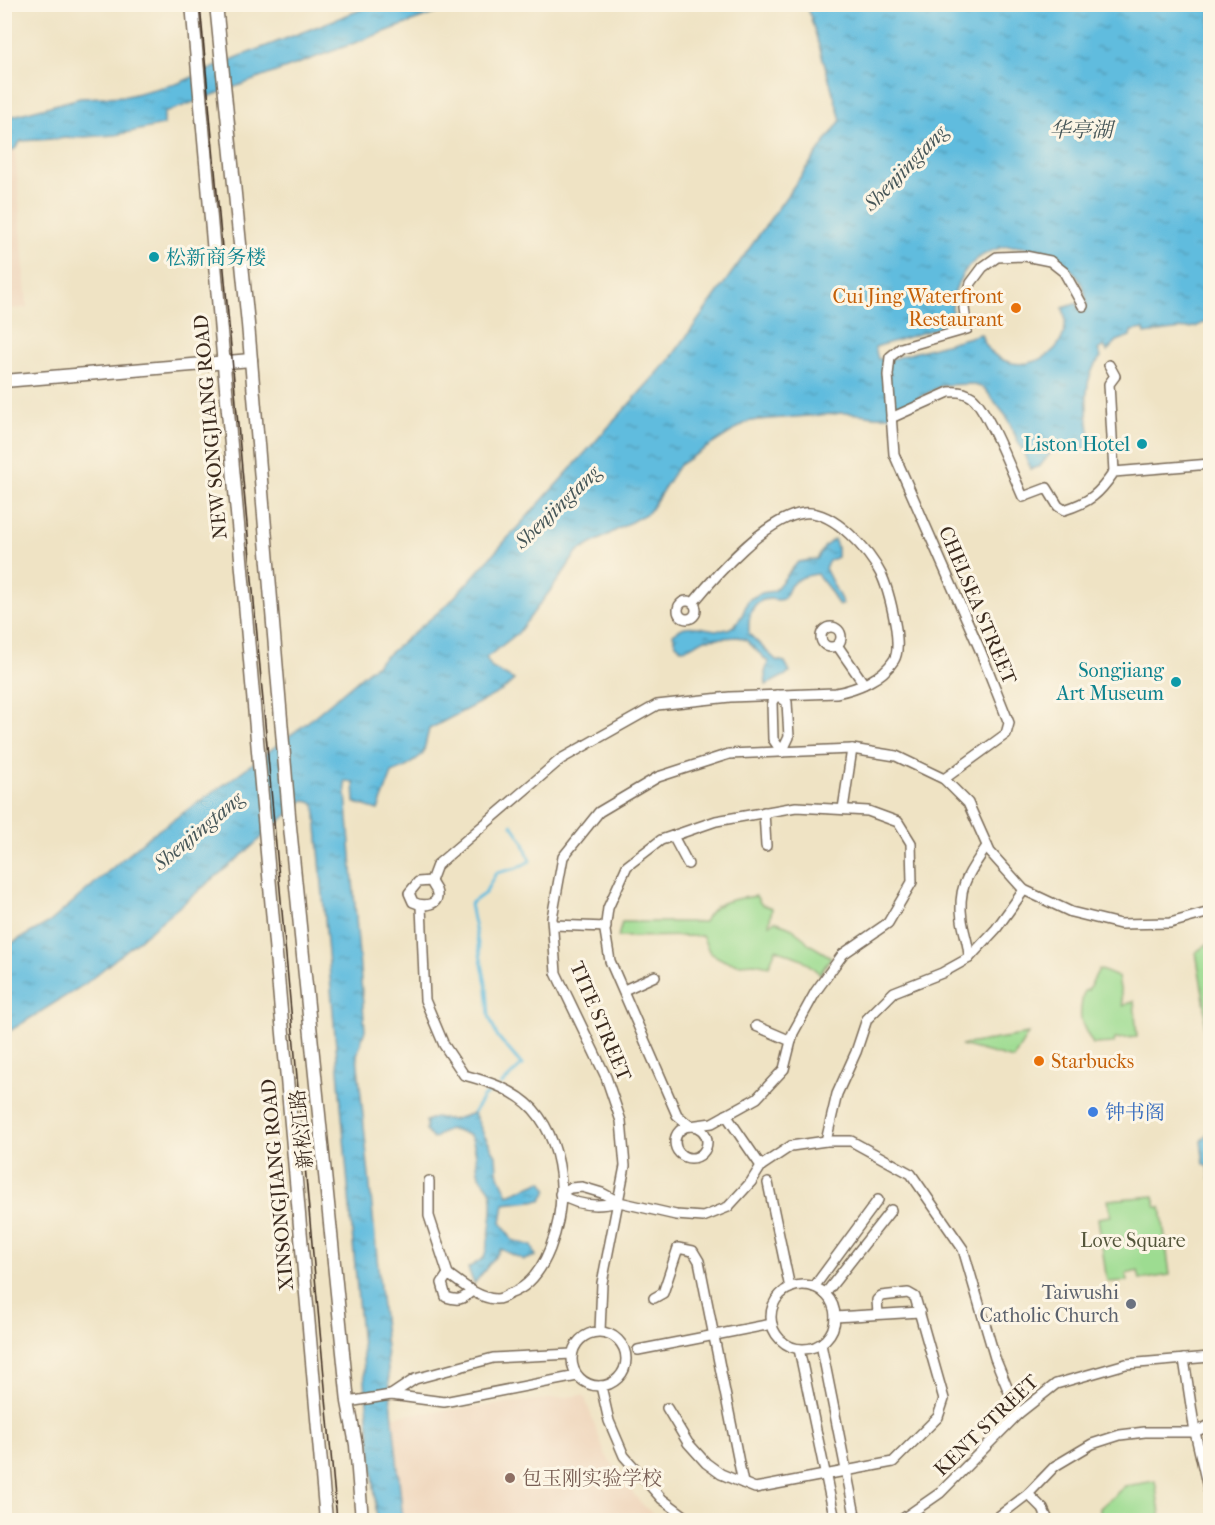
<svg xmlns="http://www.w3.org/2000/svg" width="1215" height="1525" viewBox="0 0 1215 1525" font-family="'IM FELL French Canon','Noto Serif SC',serif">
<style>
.built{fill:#efd6bc}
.green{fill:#9ddc91;stroke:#6c8358;stroke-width:1.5}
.water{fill:url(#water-ripples);stroke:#4e737e;stroke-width:1.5;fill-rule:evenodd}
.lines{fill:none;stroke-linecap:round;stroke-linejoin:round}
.stream{stroke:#61bcde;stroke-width:3}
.minor-casing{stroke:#7a6b58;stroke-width:12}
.major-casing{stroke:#7a6b58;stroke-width:15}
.minor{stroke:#fff;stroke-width:9}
.major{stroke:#fff;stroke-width:12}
.tram{stroke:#3b2a1e;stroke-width:1.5}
.culture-dot{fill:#0f9aa8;stroke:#fcf5e5;stroke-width:2}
.food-dot{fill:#e8710a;stroke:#fcf5e5;stroke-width:2}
.shop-dot{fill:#3f7fe0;stroke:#fcf5e5;stroke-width:2}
.worship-dot{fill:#6b7280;stroke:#fcf5e5;stroke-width:2}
.education-dot{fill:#8d6e63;stroke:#fcf5e5;stroke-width:2}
.labels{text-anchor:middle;stroke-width:6;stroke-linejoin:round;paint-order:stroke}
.culture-label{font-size:20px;fill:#0d838f;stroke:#fcf5e5;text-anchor:end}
.food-label{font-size:20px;fill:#c56008;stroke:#fcf5e5;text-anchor:end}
.street-label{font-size:20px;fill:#3b2a1e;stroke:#fcf5e5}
.shop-label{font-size:20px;fill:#366cbe;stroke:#fcf5e5;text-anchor:start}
.park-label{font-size:20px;fill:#54563b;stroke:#fcf5e5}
.worship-label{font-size:20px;fill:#5b616d;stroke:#fcf5e5;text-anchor:end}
.education-label{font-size:20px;fill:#785e54;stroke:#fcf5e5;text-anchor:start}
.water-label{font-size:21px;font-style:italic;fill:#465658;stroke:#fcf5e5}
</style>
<defs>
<pattern id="water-ripples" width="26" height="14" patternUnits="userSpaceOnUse" patternTransform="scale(1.5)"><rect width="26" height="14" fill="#61bcde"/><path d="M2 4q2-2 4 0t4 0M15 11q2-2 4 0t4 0" fill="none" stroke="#5199b3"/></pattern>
</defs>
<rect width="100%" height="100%" fill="#fcf5e5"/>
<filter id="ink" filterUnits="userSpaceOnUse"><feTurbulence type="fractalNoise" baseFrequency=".0167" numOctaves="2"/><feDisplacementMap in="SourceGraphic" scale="12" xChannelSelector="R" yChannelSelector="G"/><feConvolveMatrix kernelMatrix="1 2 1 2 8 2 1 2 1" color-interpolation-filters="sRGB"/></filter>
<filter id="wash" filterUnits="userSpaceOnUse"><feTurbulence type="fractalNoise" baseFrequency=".008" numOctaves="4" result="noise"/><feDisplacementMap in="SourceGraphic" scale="24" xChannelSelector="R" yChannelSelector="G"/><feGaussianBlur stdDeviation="1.35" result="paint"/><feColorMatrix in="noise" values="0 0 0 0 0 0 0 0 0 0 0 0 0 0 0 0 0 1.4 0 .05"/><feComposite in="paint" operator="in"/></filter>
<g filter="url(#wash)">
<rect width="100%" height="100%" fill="#efe3c4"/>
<g class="built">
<path d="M 15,149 L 27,308 L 5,309 L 5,153 Z"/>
<path d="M 584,1395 L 605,1454 L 639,1501 L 659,1520 L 403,1520 L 393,1416 Z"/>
</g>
<g class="green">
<path d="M 756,896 L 761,904 L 772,908 L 769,925 L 775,921 L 788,926 L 801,935 L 809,944 L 831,957 L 820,974 L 802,959 L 776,949 L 769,966 L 755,963 L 738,964 L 725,961 L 710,953 L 702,936 L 618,937 L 622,922 L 704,922 C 714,899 734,900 756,896 Z"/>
<path d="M 1207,944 L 1210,949 L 1210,958 L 1209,959 L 1210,962 L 1210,1035 L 1204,1040 L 1205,1006 L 1196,952 Z"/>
<path d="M 1099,969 L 1118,977 L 1123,1006 L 1134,1000 L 1137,1037 L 1115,1039 L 1114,1043 L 1093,1044 C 1079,1021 1078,1018 1084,991 L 1088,990 Z"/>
<path d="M 1028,1034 L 1013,1059 L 961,1045 Z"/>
<path d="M 1154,1196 L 1156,1207 L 1161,1207 L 1170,1275 L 1140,1280 L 1138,1271 L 1126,1274 L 1127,1281 L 1107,1282 L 1098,1218 L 1111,1216 L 1108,1200 Z"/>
<path d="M 1155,1481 L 1161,1520 L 1100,1520 L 1100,1508 L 1125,1486 Z"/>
</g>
<g class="water">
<path d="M 373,5 L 458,5 L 164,113 L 164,125 L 116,135 L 21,141 L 15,149 L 5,153 L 5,118 L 80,98 L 127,96 L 179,83 L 238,57 Z"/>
<path d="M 807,5 L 1210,5 L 1210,320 L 1195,327 L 1145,334 L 1144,329 L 1131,331 L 1130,336 L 1117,341 L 1107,351 L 1104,346 L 1098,350 L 1101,357 C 1078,381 1089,421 1091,450 L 1057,445 L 1040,466 L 1031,469 L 1006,416 L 984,388 L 971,384 L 943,385 L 895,410 L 895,414 C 875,421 854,409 834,414 L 757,420 L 747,422 L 679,465 L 649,512 L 577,552 L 562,575 L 518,633 L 486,658 L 492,668 L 514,680 L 502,691 L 429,729 L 423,754 L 406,767 L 392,773 L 378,810 L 355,803 L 354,782 L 345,781 L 365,1030 L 357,1055 L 403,1520 L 377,1520 L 315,804 L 304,800 L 241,856 L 85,984 L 5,1034 L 5,947 L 50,922 L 147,838 L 229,781 L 304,725 L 449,603 L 671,358 L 841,120 ZM 1007,246 C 1045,246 1084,264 1087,306 L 1079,309 L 1077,303 L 1063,308 C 1080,363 997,387 981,334 L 895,358 L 878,359 L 875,347 L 952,324 C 949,284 967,255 1007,246 Z"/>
<path d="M 834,539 L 837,547 L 837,557 L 829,561 L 825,568 L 843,604 L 839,606 L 829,589 L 817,574 C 807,576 798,577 791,585 C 788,589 787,595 784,598 C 780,602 775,599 770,599 C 750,599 748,619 749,634 L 776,660 L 785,662 L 790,673 L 766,685 L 765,673 L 768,662 L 746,640 L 738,637 L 705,639 L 688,648 L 682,649 L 676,644 L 673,634 C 676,632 681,628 685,627 C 702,623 725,640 738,621 C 743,616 745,607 748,600 L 761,593 L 774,591 L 798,562 L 817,559 L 825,546 Z"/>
<path d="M 474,1113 L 485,1137 L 496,1155 L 497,1171 L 508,1195 L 542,1181 L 548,1190 L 541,1200 L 504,1204 L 501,1222 L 512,1240 L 532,1246 L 536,1256 L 524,1260 L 501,1249 L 474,1284 L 468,1268 L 484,1258 C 488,1244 496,1202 490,1190 C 487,1184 481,1180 479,1175 C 475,1161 478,1148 470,1135 L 448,1129 L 433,1139 L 426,1131 L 426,1121 L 435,1117 L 452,1120 Z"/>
<path d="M 1210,1130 L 1210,1179 L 1209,1167 L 1204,1164 L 1201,1141 Z"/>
</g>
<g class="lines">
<g class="stream">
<path d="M 501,1085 L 522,1065 L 497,1036 L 489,1016 L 487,989 L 470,904 L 485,893 L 496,873 L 517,868 L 530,861 L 523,841 L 512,825"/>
<path d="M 474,1112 L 483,1097 L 496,1088"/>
</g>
</g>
</g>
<g filter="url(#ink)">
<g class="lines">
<g class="minor-casing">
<g id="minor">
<path d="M 1109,365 L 1115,376 L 1109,384 L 1114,472"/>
<path d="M 891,418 L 949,392 C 957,391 965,392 972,397 C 987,408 1014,477 1023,497 L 1047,488 L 1058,506 L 1064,510 C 1090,502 1099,494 1114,472 L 1210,464"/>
<circle cx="687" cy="610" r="9"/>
<circle cx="831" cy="637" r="10"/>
<path d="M 837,645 L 864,684"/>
<path d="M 777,695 L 787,702 L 789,737 L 782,752 L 773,739 L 772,702 Z"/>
<path d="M 944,779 L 1006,734 L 1009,723 L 980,650 L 894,454 L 888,375 L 890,357 L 901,348 L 967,329 L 964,308 L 971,283 L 983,267 L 997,257 L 1025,256 L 1050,261 L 1064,272 L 1083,306"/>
<path d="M 796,807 L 868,811 L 898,822 L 911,843 L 912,882 L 888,923 L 843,954 L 816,991 L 793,1033 L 784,1069 L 757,1098 L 712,1123 L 690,1126 L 677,1115 L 610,961 L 605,931 L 608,908 L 627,866 L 661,840 L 716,821 Z"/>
<path d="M 843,809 L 852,749"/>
<path d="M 764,812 L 766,846"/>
<path d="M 673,836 L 688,864"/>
<path d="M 431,881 L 437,865 L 561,759 L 657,705 L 730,697 L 836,693 C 857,689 882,679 894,660 C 899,652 897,638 896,629 C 893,611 889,592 882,576 C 870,552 834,510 804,513 C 767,517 716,575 693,603"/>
<path d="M 431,881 C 432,884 434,887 436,890 C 442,906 423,907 413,902 L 409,893 L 418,882 Z"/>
<path d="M 421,906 L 425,1000 L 444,1045 L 464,1075 C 490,1082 515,1090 533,1109 C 551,1129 560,1158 561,1185 C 562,1222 548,1281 509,1294 C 506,1296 500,1299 496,1299 C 478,1298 462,1284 448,1274 L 442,1283 L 446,1297 C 458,1301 462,1300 472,1291"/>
<path d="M 554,925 L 606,927"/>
<path d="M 969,958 C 969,944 964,934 962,920 C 957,886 969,873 987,846"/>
<path d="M 624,990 L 655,976"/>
<path d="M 756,1026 L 791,1041"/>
<path d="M 726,1115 L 761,1166"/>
<circle cx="691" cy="1142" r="16"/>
<path d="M 826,1141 L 837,1094 L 856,1052 L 867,1019 L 894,992 L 942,973 L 969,958 L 996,929 L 1024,890"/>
<path d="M 429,1181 L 429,1216 L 448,1274"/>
<path d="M 768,1183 L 790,1288"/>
<path d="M 582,1187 L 602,1193 L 619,1202 C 598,1207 578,1207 560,1194 L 570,1188 Z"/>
<path d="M 619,1202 L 676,1215 L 703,1217 L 728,1207 L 751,1182 L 761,1166 L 791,1146 L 826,1141 L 851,1141 L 911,1174 L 963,1249 L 995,1358 L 1018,1414"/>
<circle cx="803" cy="1317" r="32"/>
<path d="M 814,1287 L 878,1200"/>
<path d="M 825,1294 L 891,1210"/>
<path d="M 654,1298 L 663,1293 L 678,1248 L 693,1251 L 699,1261 L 743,1483"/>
<path d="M 835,1317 L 920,1312"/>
<path d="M 600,1331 L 602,1283 L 625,1166 L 621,1121 L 606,1077 L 556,973 L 552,918 L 563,857 L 599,812 L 658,777 L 729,754 L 852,749 L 896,756 L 944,779 L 968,803 L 990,852 L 1024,890 L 1071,912 L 1120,924 L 1170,923 L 1210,912"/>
<circle cx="599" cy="1359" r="27"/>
<path d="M 821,1344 L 856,1520"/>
<path d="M 799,1349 L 835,1520"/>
<path d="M 638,1350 L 772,1324"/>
<path d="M 572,1354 L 493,1358 L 415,1379 L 391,1395 L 444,1402 L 577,1376"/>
<path d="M 1184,1359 L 1195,1432 L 1210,1497"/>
<path d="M 601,1386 L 609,1421 L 624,1456 L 662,1499 L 690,1520"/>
<path d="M 348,1402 L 391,1395"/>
<path d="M 667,1408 L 688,1443 L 706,1463 L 721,1474 L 755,1488 L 893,1462 L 938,1417 L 944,1399 L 915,1297 L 908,1293 L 881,1296 L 877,1300 L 878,1314"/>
<path d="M 1028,1494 L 1043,1509 L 1048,1520"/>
<path d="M 901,1520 L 940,1493 L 1018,1414 L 1056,1384 L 1126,1364 L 1210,1357"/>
<path d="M 994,1520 L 1028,1494 L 1055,1466 L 1092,1444 L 1120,1435 L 1145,1432 L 1195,1432 L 1210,1425"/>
</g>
</g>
<g class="major-casing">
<g id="major">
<path d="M 192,4 L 326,1520"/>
<path d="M 216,4 L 248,324 L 290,827 L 348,1402 L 356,1445 L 362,1520"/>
<path d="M 4,381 L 251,360"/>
</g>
</g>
<use href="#minor" class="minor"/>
<use href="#major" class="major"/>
<path class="tram" d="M 200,4 L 337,1520"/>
</g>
</g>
<g class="culture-dot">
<circle cx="154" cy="257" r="6"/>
<circle cx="1142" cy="444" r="6"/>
<circle cx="1176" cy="682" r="6"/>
</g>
<g class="food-dot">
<circle cx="1016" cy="308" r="6"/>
<circle cx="1039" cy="1061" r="6"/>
</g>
<circle class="shop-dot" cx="1093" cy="1112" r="6"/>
<circle class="worship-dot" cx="1131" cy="1304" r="6"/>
<circle class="education-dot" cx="510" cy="1478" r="6"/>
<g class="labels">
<g class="culture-label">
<text x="166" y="264" text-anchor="start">松新商务楼</text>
<text x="1130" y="451">Liston Hotel</text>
<text x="1164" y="677">Songjiang<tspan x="1164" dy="23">Art Museum</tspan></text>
</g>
<g class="food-label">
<text x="1004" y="303">Cui Jing Waterfront<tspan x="1004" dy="23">Restaurant</tspan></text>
<text x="1051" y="1068" text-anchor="start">Starbucks</text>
</g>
<g class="street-label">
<text transform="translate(210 427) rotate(-95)" y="7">NEW SONGJIANG ROAD</text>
<text transform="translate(978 605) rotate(67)" y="7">CHELSEA STREET</text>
<text transform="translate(601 1021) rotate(67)" y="7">TITE STREET</text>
<text transform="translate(301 1129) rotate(-96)" y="7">新松江路</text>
<text transform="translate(277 1185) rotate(-95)" y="7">XINSONGJIANG ROAD</text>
<text transform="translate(986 1425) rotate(-44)" y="7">KENT STREET</text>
</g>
<g class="shop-label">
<text x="1105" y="1119">钟书阁</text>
</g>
<g class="park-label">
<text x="1133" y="1247">Love Square</text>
</g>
<g class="worship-label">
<text x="1119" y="1299">Taiwushi<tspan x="1119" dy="23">Catholic Church</tspan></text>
</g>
<g class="education-label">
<text x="522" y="1485">包玉刚实验学校</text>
</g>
<g class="water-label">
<text x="1081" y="137">华亭湖</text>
<text transform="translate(905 168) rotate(-46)" y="7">Shenjingtang</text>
<text transform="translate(557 507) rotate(-44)" y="7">Shenjingtang</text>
<text transform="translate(198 831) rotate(-40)" y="7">Shenjingtang</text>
</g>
</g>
<rect width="1215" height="1525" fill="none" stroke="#fcf5e5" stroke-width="24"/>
</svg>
